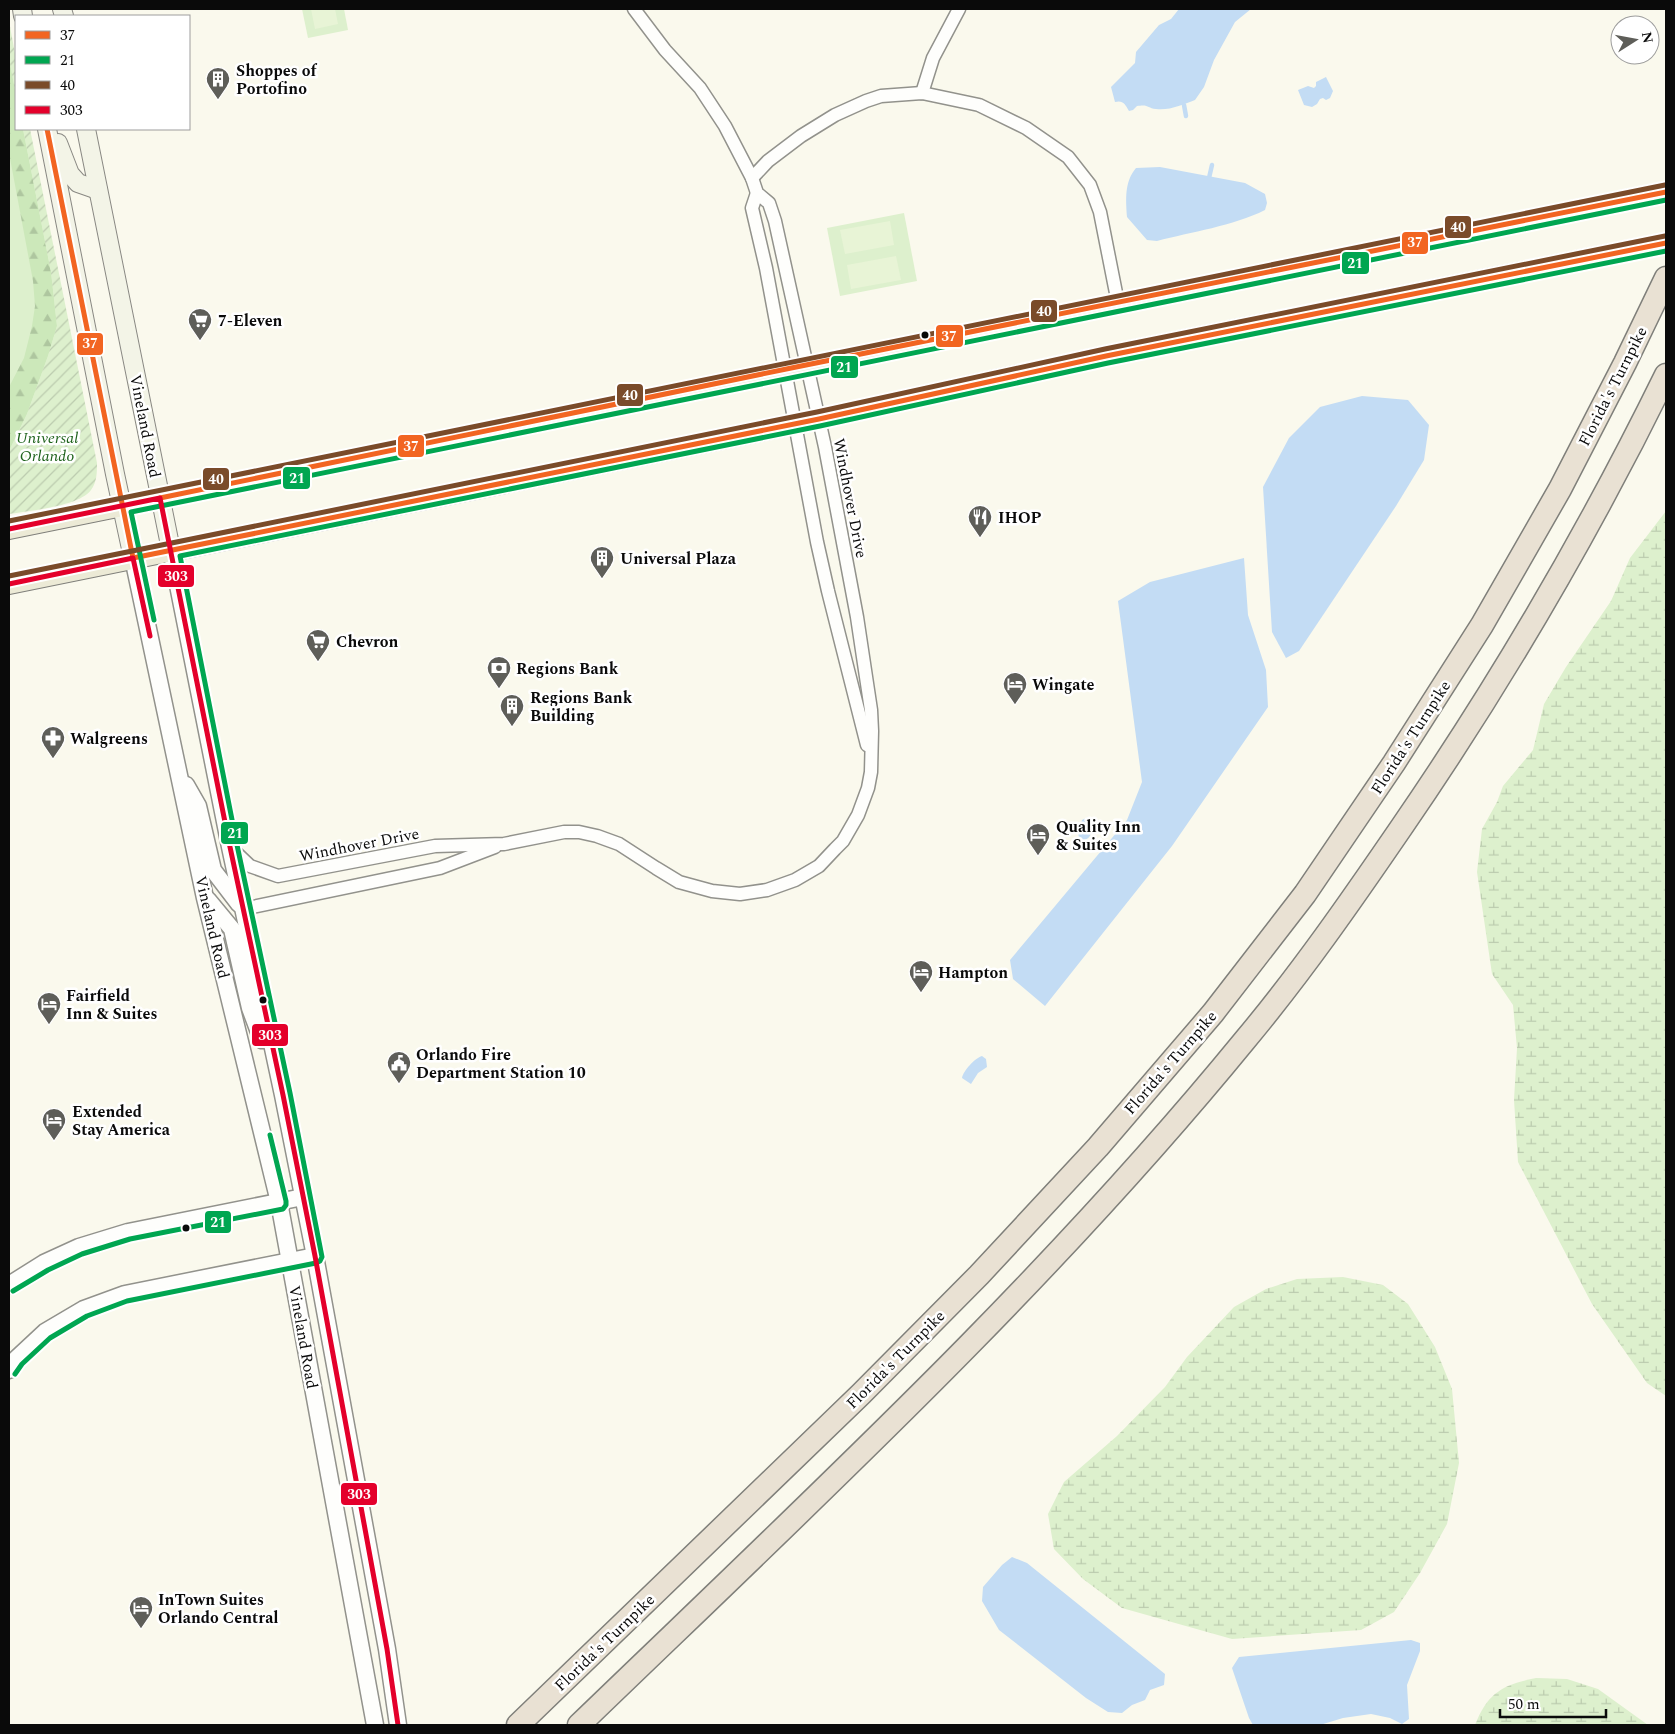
<svg xmlns="http://www.w3.org/2000/svg" width="1675" height="1734" viewBox="0 0 1675 1734" font-family="Spectral,serif">
<style>
.grass{fill:#ddf0cd}
.forest{fill:url(#forest-firs)}
.wetland{fill:url(#wetland-marsh)}
.garden{fill:url(#garden-furrows)}
.pitch{fill:#e8f4d6}
.water{fill:#c3dcf4}
.lines{fill:none;stroke-linecap:round;stroke-linejoin:round}
.stream{stroke:#c3dcf4;stroke-width:4.5}
.minor-casing{stroke:#92928c;stroke-width:15}
.tertiary-casing{stroke:#92928c;stroke-width:19}
.secondary-casing{stroke:#898883;stroke-width:20}
.primary-casing{stroke:#7f7f7a;stroke-width:22}
.motorway-casing{stroke:#7f7f7a;stroke-width:25}
.minor{stroke:#fefefc;stroke-width:12}
.tertiary{stroke:#fefefc;stroke-width:16}
.secondary{stroke:#f3f4e7;stroke-width:18}
.primary{stroke:#ecead6;stroke-width:20}
.motorway{stroke:#e9e1d3;stroke-width:22}
.bus-1-casing{stroke:#fff;stroke-width:9}
.bus-2-casing{stroke:#fff;stroke-width:9}
.bus-3-casing{stroke:#fff;stroke-width:9}
.bus-4-casing{stroke:#fff;stroke-width:9}
.bus-1{stroke:#f26522;stroke-width:5}
.bus-2{stroke:#00a651;stroke-width:5}
.bus-3{stroke:#7a4b2a;stroke-width:5}
.bus-4{stroke:#e4002b;stroke-width:5}
.bus-dot{fill:#0a0a0a;stroke:#fff;stroke-width:2}
.labels{text-anchor:middle;stroke-width:5;stroke-linejoin:round;paint-order:stroke}
.poi-label{font-size:16px;font-weight:bold;fill:#0a0a0a;stroke:#fff;text-anchor:start}
.street-label{font-size:16px;fill:#0a0a0a;stroke:#fff}
.park-label{font-size:16px;font-style:italic;fill:#1e621b;stroke:#fff}
.line-badge{stroke:#fff;stroke-width:2}
.badge-label{font-size:14px;text-anchor:middle;font-weight:bold;fill:#fff}
</style>
<defs>
<pattern id="forest-firs" width="22" height="20" patternUnits="userSpaceOnUse" patternTransform="scale(1.25)"><rect width="22" height="20" fill="#cce8ba"/><path d="M5 1l3.5 6h-7zM16 11l3.5 6h-7z" fill="#aec69f"/></pattern>
<pattern id="wetland-marsh" width="20" height="14" patternUnits="userSpaceOnUse" patternTransform="scale(1.25)"><rect width="20" height="14" fill="#ddf0cd"/><path d="M1 5h8M5 5V1M11 12h8M15 12V8" fill="none" stroke="#bcccaf"/></pattern>
<pattern id="garden-furrows" width="10" height="10" patternUnits="userSpaceOnUse" patternTransform="scale(1.25)"><rect width="10" height="10" fill="#ddf0cd"/><path d="M-1 1l2-2M0 10L10 0M9 11l2-2" fill="none" stroke="#bcccaf"/></pattern>
</defs>
<rect width="100%" height="100%" fill="#faf9ed"/>
<g class="grass">
<path d="M 302,9 L 344,9 L 348,30 L 308,38 Z"/>
<path d="M 9,50 L 16,89 L 16,129 L 24,129 L 89,469 L 9,492 Z"/>
<path d="M 904,213 L 917,281 L 840,296 L 827,228 Z"/>
</g>
<path class="forest" d="M 9,58 L 16,95 L 16,129 L 23,129 L 51,272 L 57,326 L 48,356 L 27,414 L 9,451 L 9,387 L 24,358 L 32,326 L 35,306 L 33,281 L 9,153 Z"/>
<g class="wetland">
<path d="M 1666,511 L 1666,1396 L 1647,1383 L 1592,1304 L 1518,1162 L 1514,1100 L 1517,1048 L 1513,1005 L 1492,974 L 1477,872 L 1482,829 L 1497,802 L 1503,786 L 1533,750 L 1544,704 L 1566,667 L 1611,601 L 1630,558 Z"/>
<path d="M 1343,1277 L 1383,1285 L 1408,1304 L 1435,1347 L 1452,1389 L 1459,1463 L 1447,1524 L 1420,1573 L 1394,1612 L 1361,1630 L 1232,1639 L 1122,1608 L 1083,1579 L 1054,1549 L 1048,1514 L 1064,1482 L 1117,1436 L 1165,1387 L 1187,1357 L 1234,1307 L 1266,1289 L 1297,1279 Z"/>
<path d="M 1536,1678 L 1567,1679 L 1598,1689 L 1648,1725 L 1475,1725 C 1488,1692 1503,1685 1536,1678 Z"/>
</g>
<g class="garden">
<path d="M 9,21 L 16,59 L 16,95 L 9,58 Z"/>
<path d="M 23,129 L 30,129 L 97,463 C 97,472 97,482 91,490 C 80,506 29,511 9,514 L 9,451 L 27,414 L 48,356 L 57,326 L 51,272 Z"/>
</g>
<g class="pitch">
<path d="M 311,9 L 335,9 L 338,24 L 315,29 Z"/>
<path d="M 890,221 L 894,245 L 845,254 L 840,230 Z"/>
<path d="M 896,256 L 901,280 L 851,289 L 847,265 Z"/>
</g>
<g class="water">
<path d="M 1179,9 L 1251,9 L 1235,22 L 1214,60 L 1204,87 L 1195,100 C 1184,104 1169,111 1156,109 C 1147,108 1149,104 1137,106 L 1133,110 L 1129,111 C 1125,104 1123,100 1115,102 L 1111,87 L 1135,63 L 1136,52 L 1159,25 L 1171,19 Z"/>
<path d="M 1326,77 L 1333,91 L 1330,98 L 1326,100 L 1323,98 L 1320,99 L 1317,104 L 1312,107 L 1304,105 L 1298,90 L 1308,86 L 1314,88 L 1316,86 L 1316,82 Z"/>
<path d="M 1160,167 L 1245,183 L 1265,194 L 1267,203 L 1265,210 C 1233,226 1191,232 1157,241 L 1147,240 L 1127,217 C 1126,200 1124,182 1136,168 Z"/>
<path d="M 1362,396 L 1408,400 L 1429,425 L 1424,460 L 1396,506 L 1299,651 L 1286,658 L 1272,632 L 1263,487 L 1289,438 L 1320,407 Z"/>
<path d="M 1244,558 L 1248,615 L 1266,670 L 1268,707 L 1172,846 L 1045,1006 L 1013,979 L 1010,960 L 1127,820 L 1142,782 L 1118,601 L 1150,582 Z"/>
<path d="M 1088,817 L 1092,823 C 1092,831 1091,844 1079,838 L 1078,832 L 1082,820 Z"/>
<path d="M 982,1056 L 986,1059 L 987,1067 L 978,1073 L 971,1084 L 962,1078 C 963,1071 975,1058 982,1056 Z"/>
<path d="M 1012,1557 L 1027,1563 L 1165,1674 L 1164,1685 L 1150,1690 L 1145,1700 L 1132,1705 L 1122,1713 L 1108,1712 L 1086,1698 L 999,1630 L 982,1601 L 983,1587 L 1002,1565 Z"/>
<path d="M 1411,1640 L 1420,1643 L 1420,1651 L 1407,1685 L 1409,1719 L 1402,1724 L 1390,1718 L 1371,1714 L 1343,1718 L 1320,1725 L 1253,1725 L 1249,1718 L 1232,1668 L 1239,1657 Z"/>
</g>
<g class="lines">
<g class="stream">
<path d="M 1184,105 L 1186,116"/>
<path d="M 1209,178 L 1212,165"/>
</g>
<g class="minor-casing">
<g id="minor">
<path d="M 922,93 L 933,58 L 959,9"/>
<path d="M 752,178 L 768,161 L 801,136 L 835,115 L 866,101 L 881,96 L 922,93 L 979,105 L 1026,128 L 1068,157 L 1090,185 L 1100,212 L 1118,303"/>
<path d="M 757,193 L 752,208 L 766,268 L 817,542 L 828,591 L 867,745"/>
<path d="M 230,847 L 250,866 L 278,876 L 435,846 L 504,844 L 564,832 L 579,832 L 597,836 L 619,844 L 656,868 L 679,882 L 712,891 L 740,894 L 767,890 L 795,880 L 819,866 L 835,849 L 843,841 L 858,815 L 868,788 L 871,772 L 872,731 L 871,710 L 857,617 L 825,447 L 775,221 L 769,203 L 757,193 L 752,178 L 725,126 L 700,88 L 665,50 L 634,9"/>
<path d="M 243,909 L 440,868 L 495,847"/>
</g>
</g>
<g class="tertiary-casing">
<g id="tertiary">
<path d="M 171,550 L 230,847 L 283,1095 L 315,1256 L 387,1649 L 398,1725"/>
<path d="M 133,558 L 205,898 L 279,1202 L 375,1725"/>
<path d="M 186,785 L 198,806 L 213,870 L 239,904"/>
<path d="M 208,900 L 232,929 L 250,1008 L 262,1040"/>
<path d="M 9,1285 L 44,1263 L 79,1247 L 128,1232 L 303,1197"/>
<path d="M 9,1370 L 16,1359 L 45,1332 L 84,1309 L 125,1294 L 315,1256"/>
</g>
</g>
<g class="secondary-casing">
<g id="secondary">
<path d="M 22,9 L 23,16"/>
<path d="M 62,9 L 64,16"/>
<path d="M 47,129 L 115,474 L 133,558"/>
<path d="M 86,129 L 171,550"/>
<path d="M 58,143 L 70,174 L 78,183 L 98,190"/>
</g>
</g>
<g class="primary-casing">
<g id="primary">
<path d="M 9,529 L 1666,192"/>
<path d="M 9,584 L 819,419 L 1106,356 L 1666,243"/>
</g>
</g>
<g class="motorway-casing">
<g id="motorway">
<path d="M 518,1725 L 861,1394 L 979,1275 L 1098,1147 L 1213,1013 L 1305,894 L 1394,763 L 1482,625 L 1560,489 L 1625,363 L 1666,278"/>
<path d="M 579,1725 C 808,1504 1043,1287 1245,1040 C 1301,973 1351,901 1401,828 C 1500,684 1589,532 1666,375"/>
</g>
</g>
<use href="#minor" class="minor"/>
<use href="#tertiary" class="tertiary"/>
<use href="#secondary" class="secondary"/>
<use href="#primary" class="primary"/>
<use href="#motorway" class="motorway"/>
<g class="bus-1-casing">
<g id="bus-1">
<path d="M 47,129 L 133,558"/>
<path d="M 160,498 L 806,365 L 1666,192"/>
<path d="M 133,558 L 819,419 L 1106,356 L 1666,243"/>
</g>
</g>
<g class="bus-2-casing">
<g id="bus-2">
<path d="M 154,620 L 131,512 L 1666,200"/>
<path d="M 13,1291 L 48,1270 L 82,1254 L 130,1239 L 283,1209 L 286,1205 L 286,1201 L 270,1135"/>
<path d="M 15,1374 L 22,1364 L 50,1338 L 87,1316 L 127,1301 L 316,1263 L 320,1261 L 322,1257 L 290,1093 L 237,845 L 180,556 L 820,426 L 1108,363 L 1666,251"/>
</g>
</g>
<g class="bus-3-casing">
<g id="bus-3">
<path d="M 9,521 L 1665,185"/>
<path d="M 9,576 L 817,412 L 1105,349 L 1665,236"/>
</g>
</g>
<g class="bus-4-casing">
<g id="bus-4">
<path d="M 9,529 L 160,498 L 230,847 L 283,1095 L 315,1256 L 387,1649 L 398,1725"/>
<path d="M 9,584 L 133,558 L 150,636"/>
</g>
</g>
<use href="#bus-1" class="bus-1"/>
<use href="#bus-2" class="bus-2"/>
<use href="#bus-3" class="bus-3"/>
<use href="#bus-4" class="bus-4"/>
</g>
<defs>
<g id="building-pin" transform="scale(1.25)"><path d="M0 17L-7.5 6A9.5 9.5 0 1 1 7.5 6Z" fill="#5e5e59" stroke="#fff"/><path d="M-4-6H4V6H1V3H-1V6H-4ZM-2.5-4.3h1.7v1.8h-1.7ZM.8-4.3h1.7v1.8H.8ZM-2.5-1h1.7V.8h-1.7ZM.8-1h1.7V.8H.8Z" fill="#fff"/></g>
<g id="supermarket-pin" transform="scale(1.25)"><path d="M0 17L-7.5 6A9.5 9.5 0 1 1 7.5 6Z" fill="#5e5e59" stroke="#fff"/><path d="M-6-5.5h2.5l.6 2H6L4.5 2H-2.5L-4.4-4H-6ZM-1.5 3.2a1.3 1.3 0 1 0 .1 0ZM3 3.2a1.3 1.3 0 1 0 .1 0Z" fill="#fff"/></g>
<g id="restaurant-pin" transform="scale(1.25)"><path d="M0 17L-7.5 6A9.5 9.5 0 1 1 7.5 6Z" fill="#5e5e59" stroke="#fff"/><path d="M-5-6h1v4h1v-4h1v4h1v-4h1v5L-1.5 .5V6h-2V.5L-5-1ZM5-6V6H3V1.5H1.5Q1.5-4 5-6Z" fill="#fff"/></g>
<g id="bank-pin" transform="scale(1.25)"><path d="M0 17L-7.5 6A9.5 9.5 0 1 1 7.5 6Z" fill="#5e5e59" stroke="#fff"/><path d="M-6-4H6V4H-6ZM0-2.3a2.3 2.3 0 1 0 0 4.6a2.3 2.3 0 1 0 0-4.6Z" fill="#fff"/></g>
<g id="hotel-pin" transform="scale(1.25)"><path d="M0 17L-7.5 6A9.5 9.5 0 1 1 7.5 6Z" fill="#5e5e59" stroke="#fff"/><path d="M-6-4.5h1.5V1H6V5H4.5V3h-9V5H-6ZM-4 0a1.8 1.8 0 1 1 3.6 0ZM.5 0V-2.5h3Q6-2.5 6 0Z" fill="#fff"/></g>
<g id="pharmacy-pin" transform="scale(1.25)"><path d="M0 17L-7.5 6A9.5 9.5 0 1 1 7.5 6Z" fill="#5e5e59" stroke="#fff"/><path d="M-2-6h4v4h4v4h-4v4h-4v-4h-4v-4h4Z" fill="#fff"/></g>
<g id="civic-pin" transform="scale(1.25)"><path d="M0 17L-7.5 6A9.5 9.5 0 1 1 7.5 6Z" fill="#5e5e59" stroke="#fff"/><path d="M-.6-6.5H3V-4.5H.6V-3L4-1V1h2V6H-6V1h2V-1L-.6-3ZM-1.2 2.5V6h2.4V2.5Z" fill="#fff"/></g>
</defs>
<g fill-rule="evenodd">
<use href="#building-pin" x="218" y="79"/>
<use href="#supermarket-pin" x="200" y="320"/>
<use href="#restaurant-pin" x="980" y="517"/>
<use href="#building-pin" x="602" y="558"/>
<use href="#supermarket-pin" x="318" y="641"/>
<use href="#bank-pin" x="499" y="668"/>
<use href="#hotel-pin" x="1015" y="684"/>
<use href="#building-pin" x="512" y="706"/>
<use href="#pharmacy-pin" x="53" y="738"/>
<use href="#hotel-pin" x="1038" y="835"/>
<use href="#hotel-pin" x="921" y="972"/>
<use href="#hotel-pin" x="49" y="1004"/>
<use href="#civic-pin" x="399" y="1063"/>
<use href="#hotel-pin" x="54" y="1120"/>
<use href="#hotel-pin" x="141" y="1608"/>
</g>
<g class="bus-dot">
<circle cx="925" cy="335" r="4.5"/>
<circle cx="263" cy="1000" r="4.5"/>
<circle cx="186" cy="1228" r="4.5"/>
</g>
<g class="labels">
<g class="poi-label">
<text x="236" y="76">Shoppes of<tspan x="236" dy="18">Portofino</tspan></text>
<text x="218" y="326">7-Eleven</text>
<text x="998" y="523">IHOP</text>
<text x="620" y="564">Universal Plaza</text>
<text x="336" y="647">Chevron</text>
<text x="516" y="674">Regions Bank</text>
<text x="1032" y="690">Wingate</text>
<text x="530" y="703">Regions Bank<tspan x="530" dy="18">Building</tspan></text>
<text x="70" y="744">Walgreens</text>
<text x="1056" y="832">Quality Inn<tspan x="1056" dy="18">&amp; Suites</tspan></text>
<text x="938" y="978">Hampton</text>
<text x="66" y="1001">Fairfield<tspan x="66" dy="18">Inn &amp; Suites</tspan></text>
<text x="416" y="1060">Orlando Fire<tspan x="416" dy="18">Department Station 10</tspan></text>
<text x="72" y="1117">Extended<tspan x="72" dy="18">Stay America</tspan></text>
<text x="158" y="1605">InTown Suites<tspan x="158" dy="18">Orlando Central</tspan></text>
</g>
<g class="street-label">
<text transform="translate(1612 386) rotate(-63)" y="6">Florida's Turnpike</text>
<text transform="translate(146 426) rotate(79)" y="6">Vineland Road</text>
<text transform="translate(851 498) rotate(79)" y="6">Windhover Drive</text>
<text transform="translate(1410 737) rotate(-57)" y="6">Florida's Turnpike</text>
<text transform="translate(359 844) rotate(-11)" y="6">Windhover Drive</text>
<text transform="translate(213 927) rotate(77)" y="6">Vineland Road</text>
<text transform="translate(1170 1062) rotate(-49)" y="6">Florida's Turnpike</text>
<text transform="translate(304 1337) rotate(80)" y="6">Vineland Road</text>
<text transform="translate(895 1359) rotate(-45)" y="6">Florida's Turnpike</text>
<text transform="translate(604 1642) rotate(-44)" y="6">Florida's Turnpike</text>
</g>
<g class="park-label">
<text x="47" y="443">Universal<tspan x="47" dy="18">Orlando</tspan></text>
</g>
</g>
<g class="line-badge">
<rect x="1444" y="215" width="28" height="24" rx="5" fill="#7a4b2a"/>
<rect x="1401" y="231" width="28" height="24" rx="5" fill="#f26522"/>
<rect x="1341" y="251" width="29" height="24" rx="5" fill="#00a651"/>
<rect x="1030" y="299" width="28" height="24" rx="5" fill="#7a4b2a"/>
<rect x="935" y="324" width="29" height="24" rx="5" fill="#f26522"/>
<rect x="76" y="332" width="28" height="24" rx="5" fill="#f26522"/>
<rect x="830" y="355" width="29" height="24" rx="5" fill="#00a651"/>
<rect x="616" y="383" width="28" height="24" rx="5" fill="#7a4b2a"/>
<rect x="397" y="434" width="28" height="24" rx="5" fill="#f26522"/>
<rect x="282" y="466" width="29" height="24" rx="5" fill="#00a651"/>
<rect x="202" y="467" width="28" height="24" rx="5" fill="#7a4b2a"/>
<rect x="157" y="564" width="38" height="24" rx="5" fill="#e4002b"/>
<rect x="220" y="821" width="29" height="24" rx="5" fill="#00a651"/>
<rect x="251" y="1023" width="38" height="24" rx="5" fill="#e4002b"/>
<rect x="204" y="1210" width="28" height="24" rx="5" fill="#00a651"/>
<rect x="340" y="1482" width="38" height="24" rx="5" fill="#e4002b"/>
</g>
<g class="badge-label">
<text x="1458" y="232">40</text>
<text x="1415" y="247">37</text>
<text x="1355" y="268">21</text>
<text x="1044" y="316">40</text>
<text x="949" y="341">37</text>
<text x="90" y="348">37</text>
<text x="844" y="372">21</text>
<text x="630" y="400">40</text>
<text x="411" y="451">37</text>
<text x="297" y="483">21</text>
<text x="216" y="484">40</text>
<text x="176" y="581">303</text>
<text x="235" y="838">21</text>
<text x="270" y="1040">303</text>
<text x="218" y="1227">21</text>
<text x="359" y="1499">303</text>
</g>
<rect width="1675" height="1734" fill="none" stroke="#0a0a0a" stroke-width="20"/>
<rect x="15" y="15" width="175" height="115" fill="#ffffff" stroke="#9d9d9d"/>
<rect x="25" y="31" width="25" height="8" fill="#f26522" stroke="#9d9d9d"/>
<text x="60" y="40" font-size="15" fill="#0a0a0a">37</text>
<rect x="25" y="56" width="25" height="8" fill="#00a651" stroke="#9d9d9d"/>
<text x="60" y="65" font-size="15" fill="#0a0a0a">21</text>
<rect x="25" y="81" width="25" height="8" fill="#7a4b2a" stroke="#9d9d9d"/>
<text x="60" y="90" font-size="15" fill="#0a0a0a">40</text>
<rect x="25" y="106" width="25" height="8" fill="#e4002b" stroke="#9d9d9d"/>
<text x="60" y="115" font-size="15" fill="#0a0a0a">303</text>
<g transform="translate(1635 40) rotate(79)"><circle r="24" fill="#ffffff" stroke="#9d9d9d"/>
<path d="M0-4L9 19L0 12L-9 19Z" fill="#5e5e59"/>
<text y="-8" font-size="14" font-weight="bold" text-anchor="middle" fill="#0a0a0a">N</text>
</g>
<path d="M1500 1709v8h106v-8" fill="none" stroke="#0a0a0a" stroke-width="2.5"/>
<text x="1508" y="1709" font-size="15" fill="#0a0a0a" stroke="#ffffff" stroke-width="4" paint-order="stroke">50 m</text>
</svg>
